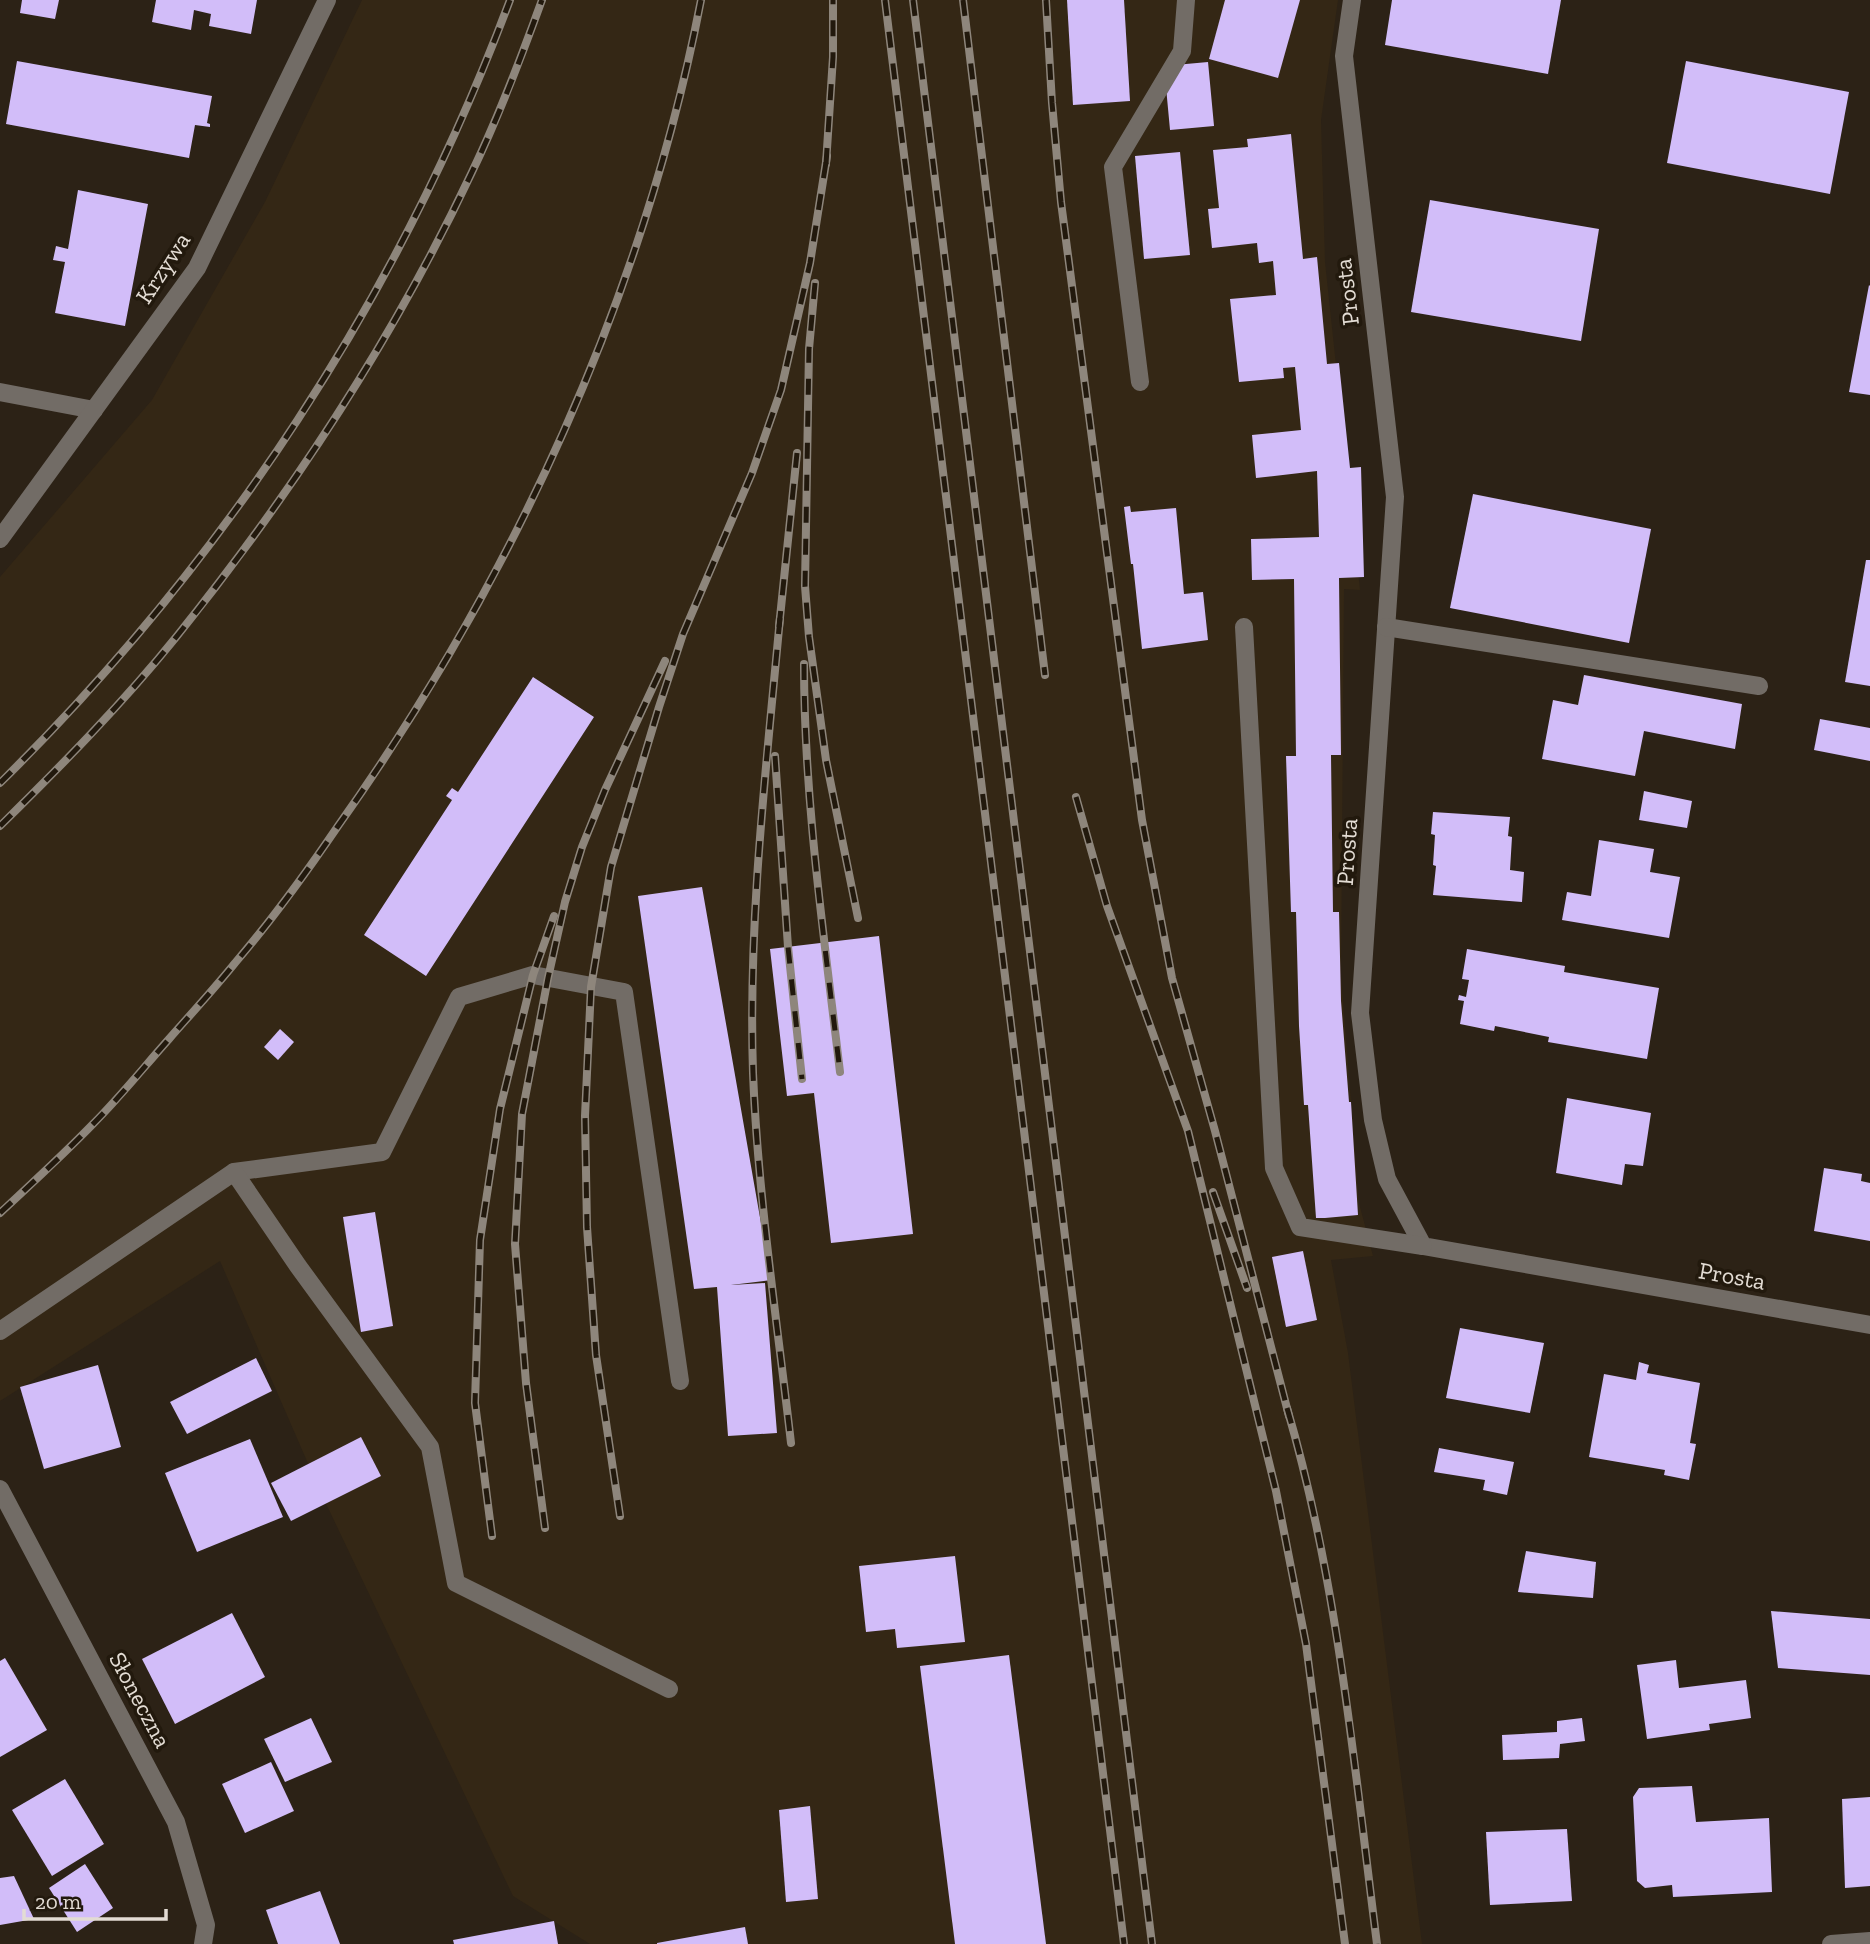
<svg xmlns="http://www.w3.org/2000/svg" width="1870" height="1944" viewBox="0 0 1870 1944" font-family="'Zilla Slab',serif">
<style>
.built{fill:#342715}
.building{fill:#d2bdf9}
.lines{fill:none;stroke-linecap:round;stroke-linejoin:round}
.minor{stroke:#726c66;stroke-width:18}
.rail-casing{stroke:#8e867c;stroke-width:8}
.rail{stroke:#22190d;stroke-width:5;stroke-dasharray:16;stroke-linecap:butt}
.labels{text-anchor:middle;stroke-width:7;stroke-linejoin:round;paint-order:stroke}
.street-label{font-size:24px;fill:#e3dcd4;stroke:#22190d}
</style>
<rect width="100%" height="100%" fill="#2c2216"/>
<path class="built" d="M 362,0 L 1338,0 L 1321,120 L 1325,262 L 1360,590 L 1344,589 L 1341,975 L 1359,1203 L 1373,1256 L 1331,1260 L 1348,1353 L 1422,1944 L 590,1944 L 513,1896 L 320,1491 L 220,1261 L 0,1401 L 0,577 L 152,400 L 265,202 Z"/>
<g class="building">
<path d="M 22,0 L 59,0 L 55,19 L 20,13 Z"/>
<path d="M 156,0 L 257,0 L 251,34 L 209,26 L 211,14 L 194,10 L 191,30 L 152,22 Z"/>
<path d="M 1067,0 L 1124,0 L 1130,101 L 1073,105 Z"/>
<path d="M 1225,0 L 1300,0 L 1278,78 L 1209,59 Z"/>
<path d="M 1392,0 L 1561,0 L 1548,74 L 1385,45 Z"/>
<path d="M 17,61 L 212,96 L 207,123 L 210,124 L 210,127 L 195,125 L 189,158 L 6,124 Z"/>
<path d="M 1686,61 L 1849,92 L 1830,194 L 1667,163 Z"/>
<path d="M 1208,62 L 1214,126 L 1170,130 L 1164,66 Z"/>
<path d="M 1291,134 L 1303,259 L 1317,257 L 1327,364 L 1339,363 L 1350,468 L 1361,467 L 1364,577 L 1339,578 L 1341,755 L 1331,755 L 1333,912 L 1339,912 L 1341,1001 L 1349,1102 L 1351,1102 L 1358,1215 L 1325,1218 L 1316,1218 L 1308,1105 L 1304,1105 L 1299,1026 L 1296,912 L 1291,912 L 1286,756 L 1296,756 L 1294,579 L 1252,580 L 1251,539 L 1319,537 L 1317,471 L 1256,478 L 1252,435 L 1301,430 L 1295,367 L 1283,368 L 1284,378 L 1239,382 L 1230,299 L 1276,295 L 1273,261 L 1259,263 L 1257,243 L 1212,248 L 1208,209 L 1219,208 L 1213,150 L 1248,147 L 1247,139 Z"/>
<path d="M 1180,152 L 1190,255 L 1144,259 L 1135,156 Z"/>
<path d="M 78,190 L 148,204 L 125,326 L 55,313 L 65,262 L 53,260 L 56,246 L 68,249 Z"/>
<path d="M 1430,200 L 1599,229 L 1581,341 L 1411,312 Z"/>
<path d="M 1869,285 L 1870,286 L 1870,395 L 1849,392 Z"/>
<path d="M 1473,494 L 1651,529 L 1629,643 L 1450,608 Z"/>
<path d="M 1130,506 L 1131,512 L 1176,508 L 1184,594 L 1203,592 L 1208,640 L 1142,649 L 1133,564 L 1131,564 L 1124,507 Z"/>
<path d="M 1866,560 L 1870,560 L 1870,686 L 1845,682 Z"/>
<path d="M 1584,675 L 1742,704 L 1735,749 L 1644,731 L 1635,776 L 1542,759 L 1553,700 L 1578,705 Z"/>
<path d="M 533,677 L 594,717 L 426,976 L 364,935 L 452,800 L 446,796 L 452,788 L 458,792 Z"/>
<path d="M 1820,719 L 1870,728 L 1870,761 L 1814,750 Z"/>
<path d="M 1644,791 L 1692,801 L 1687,828 L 1639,820 Z"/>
<path d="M 1433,812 L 1510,817 L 1508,836 L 1512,837 L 1510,870 L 1524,872 L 1522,902 L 1433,895 L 1436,866 L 1433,865 L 1435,835 L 1431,834 Z"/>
<path d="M 1599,840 L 1654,849 L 1650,872 L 1680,877 L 1669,938 L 1562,920 L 1567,892 L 1591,896 Z"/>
<path d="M 702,887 L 771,1280 L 731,1285 L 765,1283 L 777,1433 L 728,1436 L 717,1287 L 694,1289 L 638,896 Z"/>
<path d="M 879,936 L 913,1234 L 831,1243 L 814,1093 L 787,1096 L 770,949 Z"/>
<path d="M 1467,949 L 1565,966 L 1564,972 L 1659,988 L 1647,1059 L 1548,1042 L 1549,1037 L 1495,1026 L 1494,1031 L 1460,1024 L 1464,1001 L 1458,1000 L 1459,995 L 1466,997 L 1469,980 L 1462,979 Z"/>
<path d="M 280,1029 L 294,1042 L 278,1060 L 264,1047 Z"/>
<path d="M 1567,1098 L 1651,1113 L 1643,1166 L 1625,1164 L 1622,1185 L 1556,1173 Z"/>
<path d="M 1824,1168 L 1862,1174 L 1861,1181 L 1870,1183 L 1870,1241 L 1814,1231 Z"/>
<path d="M 375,1212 L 393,1326 L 361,1332 L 343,1217 Z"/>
<path d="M 1303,1251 L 1317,1320 L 1286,1327 L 1272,1257 Z"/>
<path d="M 1460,1328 L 1544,1343 L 1530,1413 L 1446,1398 Z"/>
<path d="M 256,1358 L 272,1391 L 187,1434 L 170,1402 Z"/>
<path d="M 1639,1362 L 1649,1365 L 1647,1373 L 1700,1383 L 1690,1443 L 1696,1444 L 1689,1480 L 1664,1475 L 1665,1470 L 1589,1457 L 1604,1374 L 1636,1380 Z"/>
<path d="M 98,1365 L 121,1447 L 44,1469 L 20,1387 Z"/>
<path d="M 361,1437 L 381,1476 L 291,1521 L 271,1483 Z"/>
<path d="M 250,1439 L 283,1517 L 197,1552 L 165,1473 Z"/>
<path d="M 1439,1448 L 1514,1462 L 1507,1495 L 1483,1490 L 1485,1480 L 1434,1472 Z"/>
<path d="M 1526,1551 L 1596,1562 L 1593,1598 L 1518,1592 Z"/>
<path d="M 955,1556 L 965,1642 L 897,1648 L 895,1629 L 866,1632 L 859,1566 Z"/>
<path d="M 1771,1611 L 1870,1619 L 1870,1675 L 1778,1668 Z"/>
<path d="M 232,1613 L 265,1677 L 175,1724 L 142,1659 Z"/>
<path d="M 1009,1655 L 1046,1944 L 955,1944 L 920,1666 Z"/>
<path d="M 5,1658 L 47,1730 L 0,1757 L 0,1661 Z"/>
<path d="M 1676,1660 L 1679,1688 L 1746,1680 L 1751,1718 L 1709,1724 L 1710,1730 L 1647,1739 L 1637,1665 Z"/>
<path d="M 311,1718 L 332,1762 L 285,1782 L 264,1739 Z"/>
<path d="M 1582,1718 L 1585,1741 L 1560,1744 L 1559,1758 L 1503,1760 L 1502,1735 L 1557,1732 L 1557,1721 Z"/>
<path d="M 271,1762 L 294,1811 L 245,1833 L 222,1784 Z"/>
<path d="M 65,1779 L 104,1844 L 52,1876 L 12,1810 Z"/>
<path d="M 1692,1786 L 1696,1822 L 1769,1818 L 1772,1892 L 1673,1897 L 1672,1885 L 1645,1888 L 1637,1881 L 1633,1797 L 1639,1788 Z"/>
<path d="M 1870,1797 L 1870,1886 L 1845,1888 L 1842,1799 Z"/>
<path d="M 810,1806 L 818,1899 L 786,1902 L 779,1810 Z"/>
<path d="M 1567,1829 L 1572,1901 L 1490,1905 L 1486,1832 Z"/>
<path d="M 85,1864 L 113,1908 L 77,1932 L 49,1888 Z"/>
<path d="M 14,1876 L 34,1919 L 0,1925 L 0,1878 Z"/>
<path d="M 320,1891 L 340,1944 L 278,1944 L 266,1910 Z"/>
<path d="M 554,1921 L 558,1944 L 454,1944 L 453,1940 Z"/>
<path d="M 745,1927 L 748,1944 L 657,1944 L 657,1943 Z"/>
</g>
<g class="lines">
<g class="minor">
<path d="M 1352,0 L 1344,56 L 1395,497 L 1360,1013 L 1373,1120 L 1387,1179 L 1423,1246 L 1870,1325"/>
<path d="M 1140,382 L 1113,167 L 1182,51 L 1186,0"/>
<path d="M 0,392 L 94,410"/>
<path d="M 0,539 L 197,268 L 327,0"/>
<path d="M 1244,627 L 1274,1168 L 1300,1227 L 1423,1246"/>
<path d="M 1386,627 L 1759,686"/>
<path d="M 234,1172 L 382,1152 L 459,997 L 533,975 L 624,992 L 680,1381"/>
<path d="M 0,1331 L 234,1172 L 298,1266 L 430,1447 L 456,1583 L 669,1689"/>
<path d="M 0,1489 L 176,1822 L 206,1925 L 203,1944"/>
<path d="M 1831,1944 L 1870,1941"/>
</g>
<g class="rail-casing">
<g id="rail">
<path d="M 885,0 L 1124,1944"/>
<path d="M 913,0 L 1152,1944"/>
<path d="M 963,0 L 1045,675"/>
<path d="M 1046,0 L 1052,103 L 1061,202 L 1142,820 L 1172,978 L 1215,1131 L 1289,1416"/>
<path d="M 826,164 L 833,57 L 833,0"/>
<path d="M 815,283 L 809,349 L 805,586 L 809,637 L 826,760 L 858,918"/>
<path d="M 780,618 C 766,769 748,921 753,1073 C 758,1197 777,1320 791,1443"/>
<path d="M 779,627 L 797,453"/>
<path d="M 804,664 C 804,800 824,936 840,1072"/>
<path d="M 775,756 L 788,947 L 802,1079"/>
<path d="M 0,783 C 225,561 399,297 510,0"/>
<path d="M 1076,797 L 1107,906 L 1188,1131 L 1276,1491 L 1306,1644 L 1345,1944"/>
<path d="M 0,826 C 62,765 123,703 177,636 C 292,493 394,338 472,172 C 499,116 521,58 542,0"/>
<path d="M 1213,1192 L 1247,1288"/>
<path d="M 0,1213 C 31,1184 63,1155 93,1124 C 120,1097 144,1067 169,1039 C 191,1014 214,989 235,963 C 272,920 306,873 338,826 C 512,581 644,296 701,0"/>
<path d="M 1287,1408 C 1338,1582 1354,1765 1377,1944"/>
<path d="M 620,1516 L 596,1355 L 587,1227 L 585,1116 L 591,987 L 611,867 L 659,707 L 683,634 L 752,473 L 781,390 L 810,263 L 827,156"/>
<path d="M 545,1528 L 526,1383 L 515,1244 L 522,1114 L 548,978 L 565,902 L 582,847 L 605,790 L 665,661"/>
<path d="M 492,1536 L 475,1403 L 480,1240 L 500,1109 L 533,975 L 554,916"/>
</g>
</g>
<use href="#rail" class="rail"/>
</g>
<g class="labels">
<g class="street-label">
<text transform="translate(163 268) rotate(-57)" y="8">Krzywa</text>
<text transform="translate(1347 292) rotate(-97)" y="8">Prosta</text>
<text transform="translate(1347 852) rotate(-86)" y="8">Prosta</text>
<text transform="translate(1732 1276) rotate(10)" y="8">Prosta</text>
<text transform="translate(140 1700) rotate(62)" y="8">Słoneczna</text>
</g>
</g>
<path d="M24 1909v10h142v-10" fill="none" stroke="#e3dcd4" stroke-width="3.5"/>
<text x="35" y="1909" font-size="21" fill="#e3dcd4" stroke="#22190d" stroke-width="5" paint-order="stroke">20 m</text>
</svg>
